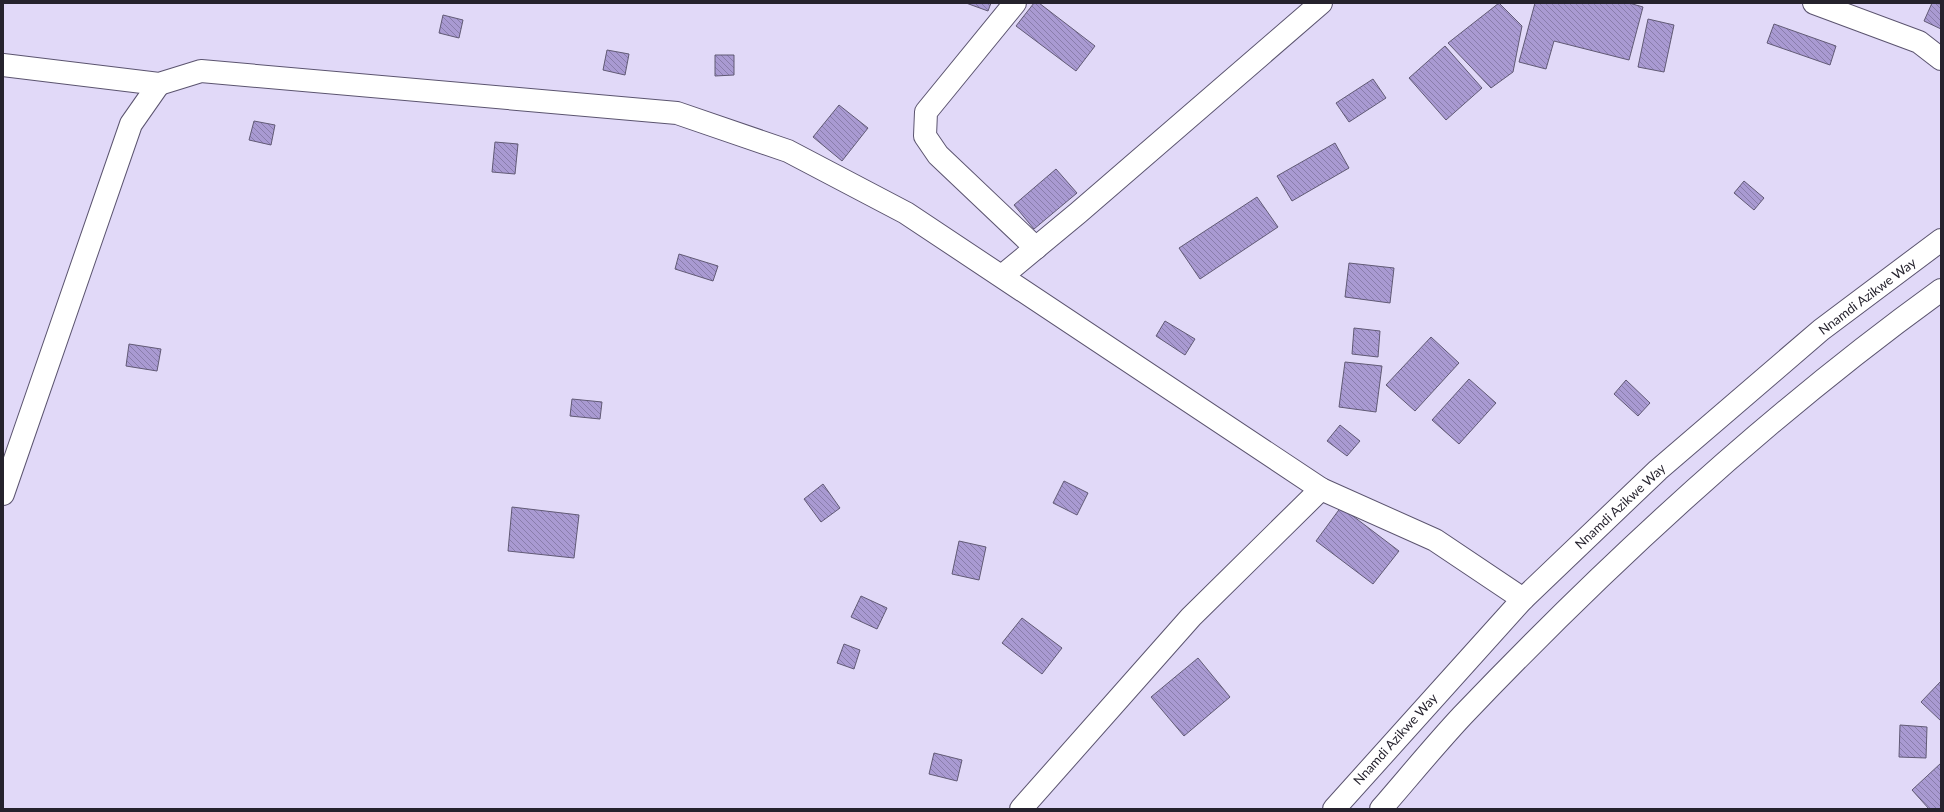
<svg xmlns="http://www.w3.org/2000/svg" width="1944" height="812" viewBox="0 0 1944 812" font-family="Lato,sans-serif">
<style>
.building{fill:url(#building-back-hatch);stroke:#615a75}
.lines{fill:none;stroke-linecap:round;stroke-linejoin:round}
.minor-casing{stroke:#5b546f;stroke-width:24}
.highway-casing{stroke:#5b546f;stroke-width:24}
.minor{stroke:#fff;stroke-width:22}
.highway{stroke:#fff;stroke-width:22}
.labels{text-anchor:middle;stroke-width:4;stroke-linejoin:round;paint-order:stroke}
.street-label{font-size:13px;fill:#25222d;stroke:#fff}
</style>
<defs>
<pattern id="building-back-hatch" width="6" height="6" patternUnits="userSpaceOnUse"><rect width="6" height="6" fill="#a99ad2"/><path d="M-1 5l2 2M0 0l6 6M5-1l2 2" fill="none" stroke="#897dab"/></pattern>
</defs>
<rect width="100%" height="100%" fill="#e1d9f8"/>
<g class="building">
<path d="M 966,3 L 991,3 L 988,11 Z"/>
<path d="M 1034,3 L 1039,3 L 1095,46 L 1076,71 L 1016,26 Z"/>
<path d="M 1499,3 L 1522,26 L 1513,72 L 1491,88 L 1448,43 Z"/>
<path d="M 1535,3 L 1629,3 L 1643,7 L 1629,60 L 1554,41 L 1546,69 L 1519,62 Z"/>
<path d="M 1932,3 L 1941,4 L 1941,29 L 1924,21 Z"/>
<path d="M 443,15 L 463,20 L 459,38 L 439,33 Z"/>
<path d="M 1648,19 L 1674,25 L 1664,72 L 1638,67 Z"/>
<path d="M 1774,24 L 1836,46 L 1830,65 L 1767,43 Z"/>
<path d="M 1445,46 L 1482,88 L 1446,120 L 1409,78 Z"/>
<path d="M 607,50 L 629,54 L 625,75 L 603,70 Z"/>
<path d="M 715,55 L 734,55 L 734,75 L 715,76 Z"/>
<path d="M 1373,79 L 1386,98 L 1349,122 L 1336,103 Z"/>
<path d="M 839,105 L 868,128 L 842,161 L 813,137 Z"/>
<path d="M 254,121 L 275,125 L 271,145 L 249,140 Z"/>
<path d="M 495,142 L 518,144 L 515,174 L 492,172 Z"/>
<path d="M 1335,143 L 1349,168 L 1292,201 L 1277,176 Z"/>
<path d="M 1056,169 L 1077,193 L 1034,229 L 1014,205 Z"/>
<path d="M 1744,181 L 1764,198 L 1754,210 L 1734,193 Z"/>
<path d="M 1257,197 L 1278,227 L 1200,279 L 1179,248 Z"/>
<path d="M 679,254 L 718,266 L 713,281 L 675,269 Z"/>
<path d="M 1349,263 L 1394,268 L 1390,303 L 1345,297 Z"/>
<path d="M 1165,321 L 1195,339 L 1185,355 L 1156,336 Z"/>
<path d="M 1354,328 L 1380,331 L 1378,357 L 1352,354 Z"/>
<path d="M 1431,337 L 1459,363 L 1415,411 L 1386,385 Z"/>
<path d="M 129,344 L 161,349 L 157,371 L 126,366 Z"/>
<path d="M 1345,362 L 1382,366 L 1376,412 L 1339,407 Z"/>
<path d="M 1469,379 L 1496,403 L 1459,444 L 1432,420 Z"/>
<path d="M 1626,380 L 1650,403 L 1638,416 L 1614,394 Z"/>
<path d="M 572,399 L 602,402 L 600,419 L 570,416 Z"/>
<path d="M 1340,425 L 1360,441 L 1347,456 L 1327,441 Z"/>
<path d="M 1064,481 L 1088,493 L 1077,515 L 1053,503 Z"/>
<path d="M 823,484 L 840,508 L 821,522 L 804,499 Z"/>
<path d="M 512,507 L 579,515 L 574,558 L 508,551 Z"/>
<path d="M 1341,507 L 1399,551 L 1373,584 L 1316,541 Z"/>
<path d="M 959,541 L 986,547 L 979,580 L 952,574 Z"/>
<path d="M 861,596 L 887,608 L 877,629 L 851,617 Z"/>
<path d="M 1022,618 L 1062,648 L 1042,674 L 1002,643 Z"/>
<path d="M 844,644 L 860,650 L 854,669 L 837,663 Z"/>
<path d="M 1198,658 L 1230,697 L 1184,736 L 1151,697 Z"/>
<path d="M 1941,681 L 1941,721 L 1921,702 Z"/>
<path d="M 1900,725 L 1927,727 L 1926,758 L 1899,757 Z"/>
<path d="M 934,753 L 962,760 L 957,781 L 929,774 Z"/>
<path d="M 1941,763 L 1941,809 L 1929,809 L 1912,790 Z"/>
</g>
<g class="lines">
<g class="minor-casing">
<g id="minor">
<path d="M 1015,3 L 926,112 L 925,136 L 938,155 L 1036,248"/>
<path d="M 1814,3 L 1919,42 L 1941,59"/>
<path d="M 3,65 L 159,84 L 201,71 L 677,113 L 788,151 L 906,213 L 1321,489 L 1435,540 L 1523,599"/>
<path d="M 1002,276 L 1078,213 L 1321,3"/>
<path d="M 3,494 L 131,124 L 159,84"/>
<path d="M 1021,809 L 1191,617 L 1321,489"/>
</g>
</g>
<g class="highway-casing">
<g id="highway">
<path d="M 1334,809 L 1523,599 L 1658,470 L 1821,330 L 1941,240"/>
<path d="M 1381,809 C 1408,778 1434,746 1462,716 C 1609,562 1768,415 1941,290"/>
</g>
</g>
<use href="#minor" class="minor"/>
<use href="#highway" class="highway"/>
</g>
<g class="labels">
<g class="street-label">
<text transform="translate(1867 296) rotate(-37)" y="5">Nnamdi Azikwe Way</text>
<text transform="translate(1620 506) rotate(-43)" y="5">Nnamdi Azikwe Way</text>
<text transform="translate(1395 739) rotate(-48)" y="5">Nnamdi Azikwe Way</text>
</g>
</g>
<rect width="1944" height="812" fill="none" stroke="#25222d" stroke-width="8"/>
</svg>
